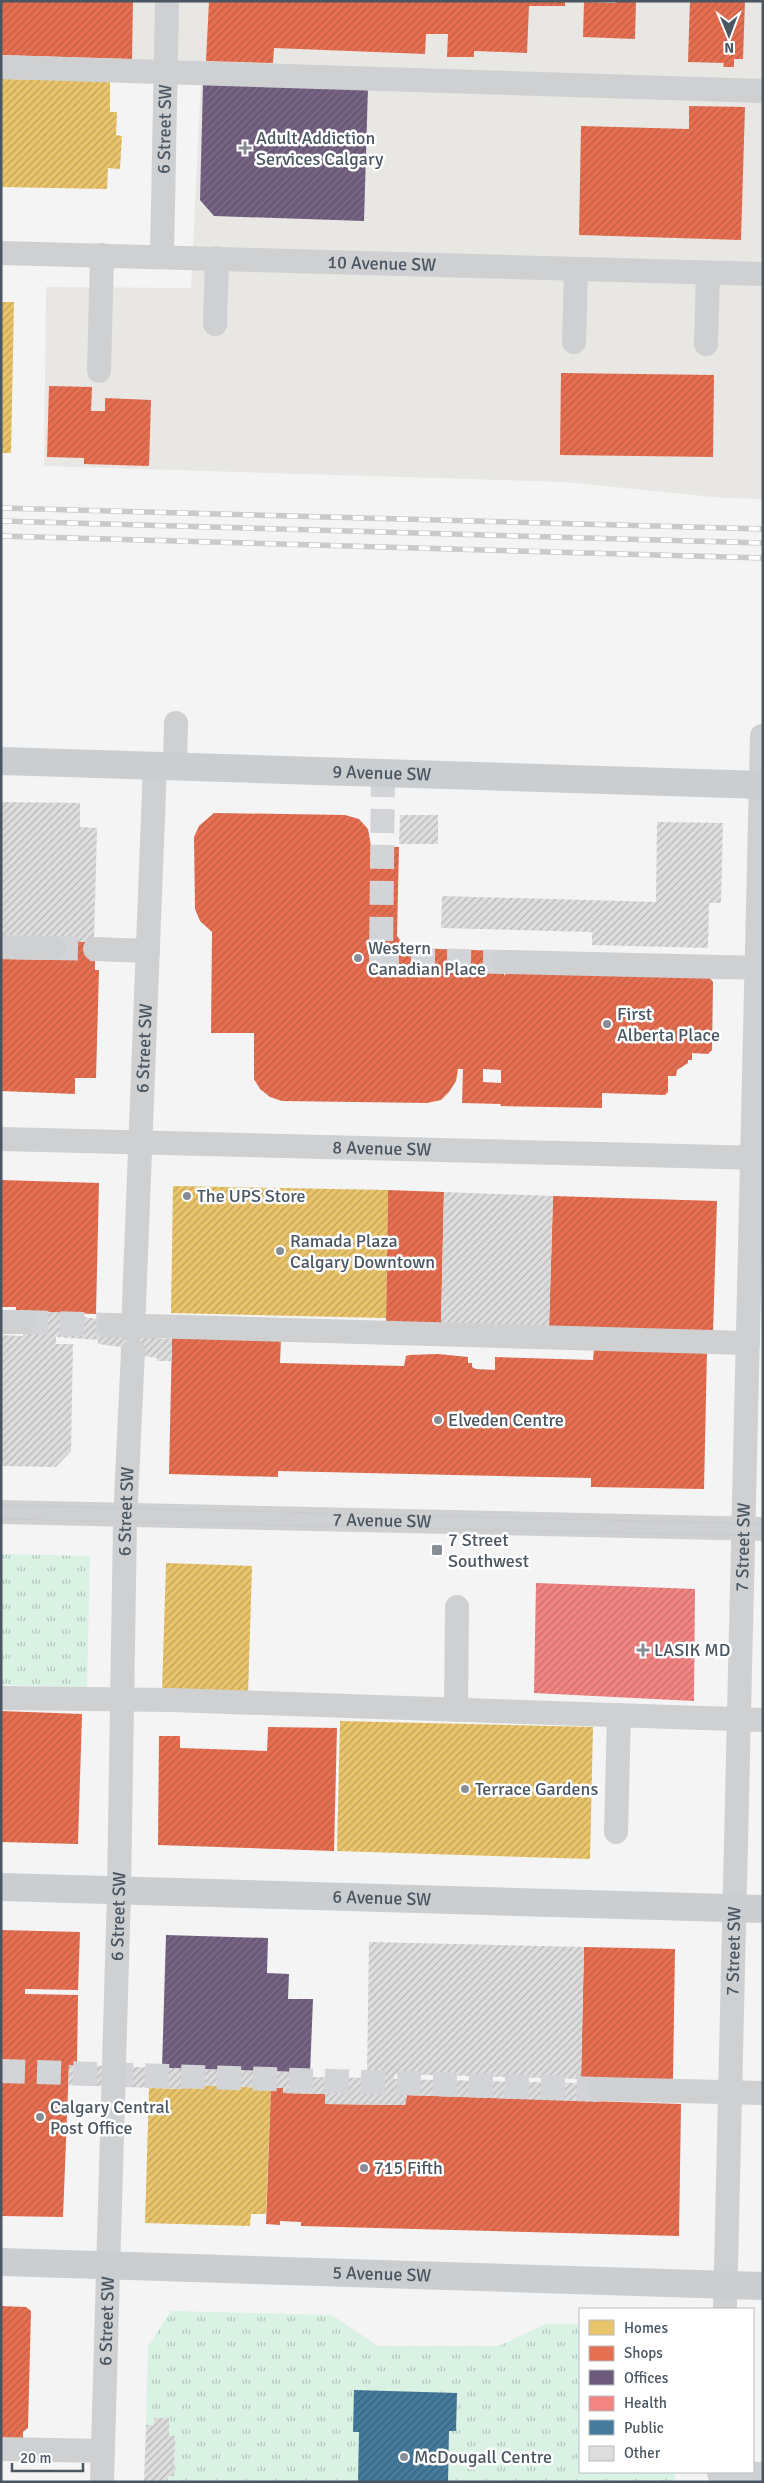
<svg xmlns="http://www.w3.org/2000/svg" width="764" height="2483" viewBox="0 0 764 2483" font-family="Signika,sans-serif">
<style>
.commercial{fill:#e8e7e3}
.park{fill:url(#park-tufts)}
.homes{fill:url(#homes-hatch)}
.shops{fill:url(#shops-hatch);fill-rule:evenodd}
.offices{fill:url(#offices-hatch)}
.health{fill:url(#health-hatch)}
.public{fill:url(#public-hatch)}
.building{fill:url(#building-hatch);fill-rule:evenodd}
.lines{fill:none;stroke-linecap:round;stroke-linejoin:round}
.minor-tunnel{stroke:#d2d4d7;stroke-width:24;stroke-dasharray:24 12;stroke-linecap:butt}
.minor{stroke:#ced0d2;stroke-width:24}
.major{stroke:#caced1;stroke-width:28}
.tram{stroke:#c9cacc;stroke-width:1}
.rail-casing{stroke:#c9cacc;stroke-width:5.5}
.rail{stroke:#fff;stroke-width:4;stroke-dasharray:11;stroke-linecap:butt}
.poi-dot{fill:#868d94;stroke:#fff;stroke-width:2}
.labels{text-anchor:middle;stroke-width:5;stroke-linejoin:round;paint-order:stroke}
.street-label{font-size:18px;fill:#4a5661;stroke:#fff}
.poi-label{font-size:18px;fill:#4a5661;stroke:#fff;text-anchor:start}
</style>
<defs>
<pattern id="park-tufts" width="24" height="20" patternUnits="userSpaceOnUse" patternTransform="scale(1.25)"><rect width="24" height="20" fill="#d9f2e3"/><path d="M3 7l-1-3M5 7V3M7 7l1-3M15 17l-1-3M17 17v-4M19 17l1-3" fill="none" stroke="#b2c7bb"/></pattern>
<pattern id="homes-hatch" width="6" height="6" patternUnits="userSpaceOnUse" patternTransform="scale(1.25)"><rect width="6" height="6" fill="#e9c46a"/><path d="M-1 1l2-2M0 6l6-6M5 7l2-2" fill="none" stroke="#bfa25b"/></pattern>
<pattern id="shops-hatch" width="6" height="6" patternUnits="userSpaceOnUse" patternTransform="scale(1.25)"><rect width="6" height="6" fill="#e76f51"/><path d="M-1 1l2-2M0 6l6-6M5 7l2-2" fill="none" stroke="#bd5e47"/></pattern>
<pattern id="offices-hatch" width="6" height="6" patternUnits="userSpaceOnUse" patternTransform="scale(1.25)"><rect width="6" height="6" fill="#6d597a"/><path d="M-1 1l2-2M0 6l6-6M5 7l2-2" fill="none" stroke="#7f708b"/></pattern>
<pattern id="health-hatch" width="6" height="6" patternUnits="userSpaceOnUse" patternTransform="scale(1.25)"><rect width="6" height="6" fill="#f28482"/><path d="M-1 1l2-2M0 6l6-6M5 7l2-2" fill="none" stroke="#c66f6e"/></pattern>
<pattern id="public-hatch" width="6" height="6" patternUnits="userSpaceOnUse" patternTransform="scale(1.25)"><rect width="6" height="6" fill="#457b9d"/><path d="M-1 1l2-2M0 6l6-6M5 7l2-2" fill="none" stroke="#39637d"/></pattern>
<pattern id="building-hatch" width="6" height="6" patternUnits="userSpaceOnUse" patternTransform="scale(1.25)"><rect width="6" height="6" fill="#ddddde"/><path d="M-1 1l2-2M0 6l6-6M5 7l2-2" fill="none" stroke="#b5b6b7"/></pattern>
</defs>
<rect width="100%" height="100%" fill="#f4f4f4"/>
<path class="commercial" d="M 1,1 L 763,1 L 763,499 L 723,498 L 565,482 L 44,466 L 46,287 L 191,288 L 201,80 L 1,74 Z"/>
<g class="park">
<path d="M 1,1554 L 90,1556 L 87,1687 L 1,1685 Z"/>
<path d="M 171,2311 L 332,2315 L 378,2346 L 499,2346 L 546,2324 L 580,2324 L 580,2472 L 675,2472 L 675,2482 L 168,2482 L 168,2476 L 174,2476 L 175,2436 L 169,2436 L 169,2418 L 154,2418 L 154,2425 L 146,2425 L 148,2347 Z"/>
</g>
<g class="homes">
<path d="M 1,79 L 110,81 L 110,112 L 117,112 L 116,135 L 122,136 L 120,169 L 108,168 L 107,189 L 1,187 Z"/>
<path d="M 1,302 L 14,302 L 11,453 L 1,453 Z"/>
<path d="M 173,1186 L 388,1190 L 386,1318 L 171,1313 Z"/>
<path d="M 166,1563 L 252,1566 L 248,1694 L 162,1691 Z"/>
<path d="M 340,1721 L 593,1727 L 590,1859 L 337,1851 Z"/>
<path d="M 184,2085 L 271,2088 L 266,2214 L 251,2214 L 250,2226 L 145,2223 L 149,2088 L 183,2089 Z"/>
</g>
<g class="shops">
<path d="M 1,1 L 133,1 L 132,59 L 1,55 Z"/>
<path d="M 209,1 L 565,1 L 565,6 L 529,6 L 527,53 L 474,51 L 474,57 L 447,57 L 448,34 L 426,34 L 425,54 L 274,48 L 273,63 L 206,61 Z"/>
<path d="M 616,1 L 636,1 L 635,39 L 583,37 L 584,2 L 616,3 Z"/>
<path d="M 690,1 L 745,1 L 743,59 L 734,59 L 734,67 L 723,67 L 724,63 L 688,62 Z"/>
<path d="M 689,106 L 745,107 L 741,240 L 579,235 L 581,126 L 689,129 Z"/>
<path d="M 561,373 L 714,375 L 713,457 L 560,455 Z"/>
<path d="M 49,386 L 92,387 L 91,411 L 105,411 L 105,398 L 151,400 L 149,466 L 84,464 L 84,458 L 47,457 Z"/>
<path d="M 214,813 L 345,815 L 359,819 L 368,829 L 371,846 L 399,847 L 397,936 L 406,948 L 504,951 L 504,976 L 507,972 L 710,978 L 713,982 L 712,1050 L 708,1054 L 692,1053 L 692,1060 L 688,1060 L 688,1063 L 677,1070 L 676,1076 L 668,1076 L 668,1092 L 665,1095 L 602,1093 L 602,1108 L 500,1106 L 501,1104 L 462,1103 L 463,1069 L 458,1069 L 456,1081 L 449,1092 L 441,1100 L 427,1103 L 282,1101 L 270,1097 L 260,1089 L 254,1079 L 254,1033 L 211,1033 L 212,932 L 200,921 L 195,909 L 194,837 L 199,826 ZM 483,1069 L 501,1070 L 501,1083 L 483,1082 Z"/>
<path d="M 54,941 L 95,942 L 95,970 L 99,970 L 96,1078 L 75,1078 L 75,1094 L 1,1091 L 1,959 L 54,960 Z"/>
<path d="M 1,1180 L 99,1183 L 96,1314 L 16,1311 L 16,1307 L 1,1307 Z"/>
<path d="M 388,1190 L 444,1192 L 441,1324 L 386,1324 Z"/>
<path d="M 553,1196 L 717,1201 L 713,1332 L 549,1327 Z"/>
<path d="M 172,1337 L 281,1339 L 280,1363 L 404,1366 L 406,1356 L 409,1355 L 438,1354 L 468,1357 L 468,1363 L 472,1363 L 472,1367 L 476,1369 L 495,1370 L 495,1357 L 593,1360 L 594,1348 L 707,1350 L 704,1489 L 591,1487 L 591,1478 L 278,1471 L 278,1477 L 169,1474 Z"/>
<path d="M 1,1711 L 82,1714 L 78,1844 L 1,1842 Z"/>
<path d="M 268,1727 L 337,1728 L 334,1851 L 158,1845 L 159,1736 L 180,1736 L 180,1748 L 267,1751 Z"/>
<path d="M 1,1930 L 80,1932 L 78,1990 L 25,1989 L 25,1994 L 78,1995 L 77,2066 L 69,2065 L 63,2217 L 1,2216 Z"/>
<path d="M 584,1947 L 675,1949 L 673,2080 L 581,2079 Z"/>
<path d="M 271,2088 L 283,2088 L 283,2093 L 325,2094 L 325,2104 L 405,2105 L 407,2095 L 681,2104 L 679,2236 L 301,2226 L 301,2222 L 280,2221 L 280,2225 L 266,2224 Z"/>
<path d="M 1,2306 L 26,2307 L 31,2311 L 28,2428 L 23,2432 L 23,2448 L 1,2447 Z"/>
</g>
<g class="offices">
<path d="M 203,84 L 368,87 L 364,221 L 214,216 L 200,200 Z"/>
<path d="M 166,1935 L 268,1938 L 267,1973 L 289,1974 L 288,1999 L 313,1999 L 310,2073 L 162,2068 Z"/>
</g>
<path class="health" d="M 536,1583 L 695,1589 L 694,1701 L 534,1693 Z"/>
<path class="public" d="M 354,2390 L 457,2393 L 456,2431 L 449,2431 L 448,2482 L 358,2482 L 359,2432 L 353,2432 Z"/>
<g class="building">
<path d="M 1,802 L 80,803 L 80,827 L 97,828 L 94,942 L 30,940 L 30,936 L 1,935 Z"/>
<path d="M 400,815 L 438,815 L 438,844 L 399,844 Z"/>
<path d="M 657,822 L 723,823 L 721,903 L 709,903 L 708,948 L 592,945 L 592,932 L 441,928 L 442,896 L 656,902 Z"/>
<path d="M 444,1192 L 553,1196 L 549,1327 L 441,1324 Z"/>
<path d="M 24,1311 L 75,1313 L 75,1316 L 98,1319 L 98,1323 L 110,1323 L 159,1337 L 159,1339 L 172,1339 L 172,1361 L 157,1361 L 157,1358 L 133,1354 L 134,1351 L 121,1350 L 121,1347 L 98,1344 L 98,1340 L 57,1337 L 56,1334 L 56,1344 L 73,1344 L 71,1451 L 56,1467 L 1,1466 L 1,1335 L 23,1336 Z"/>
<path d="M 369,1942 L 584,1947 L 581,2079 L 600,2080 L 600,2102 L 407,2095 L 405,2105 L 325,2104 L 325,2094 L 283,2093 L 283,2088 L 184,2085 L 183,2089 L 68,2085 L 69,2065 L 306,2072 L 305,2077 L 380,2078 L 379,2074 L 367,2074 ZM 395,2074 L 581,2079 L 580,2083 L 394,2079 Z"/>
<path d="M 154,2418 L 169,2418 L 169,2436 L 175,2436 L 174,2476 L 168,2476 L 168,2482 L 144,2482 L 146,2425 L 154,2425 Z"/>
</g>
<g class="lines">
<g class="minor-tunnel">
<path d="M 383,773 L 381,959 L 504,962"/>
<path d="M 54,948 L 95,949"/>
<path d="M 24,1322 L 110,1325"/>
<path d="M 1,2071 L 600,2089"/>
</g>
<g class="minor">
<path d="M 1,67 L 763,91"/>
<path id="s1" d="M 1,253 L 763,274"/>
<path id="s2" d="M 162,257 L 167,1"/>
<path d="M 215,324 L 217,258"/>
<path d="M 574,342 L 576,269"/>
<path d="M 706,344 L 708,273"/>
<path d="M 99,371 L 102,255"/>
<path d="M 175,766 L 176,723"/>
<path d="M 1,947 L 54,948"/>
<path d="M 95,949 L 148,951"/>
<path d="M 504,962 L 763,968"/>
<path id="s3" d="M 1,1139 L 763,1158"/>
<path d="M 1,1322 L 24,1322"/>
<path d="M 110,1325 L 748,1343"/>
<path id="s4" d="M 133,1330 L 155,766"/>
<path id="s5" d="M 1,1512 L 763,1529"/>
<path d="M 1,1698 L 171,1700 L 763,1720"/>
<path d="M 456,1710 L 457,1607"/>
<path d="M 616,1832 L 619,1715"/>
<path d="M 600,2089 L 763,2093"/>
<path id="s6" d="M 725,2309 L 762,736"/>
<path d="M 1,2449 L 103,2451"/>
<path d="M 719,2473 L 763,2474"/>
<path id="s7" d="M 102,2482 L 119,1891 L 125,1522 L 133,1351"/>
</g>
<g class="major">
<path id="s8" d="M 1,761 L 763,785"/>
<path id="s9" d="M 1,1887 L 763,1909"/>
<path id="s10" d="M 1,2262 L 763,2286"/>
</g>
<g class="tram">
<path d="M 1,1505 L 763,1524"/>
<path d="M 1,1519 L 763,1536"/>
</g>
<g class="rail-casing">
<g id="rail">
<path d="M 1,508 L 763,529"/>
<path d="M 1,521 L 763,543"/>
<path d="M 1,536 L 763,558"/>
</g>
</g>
<use href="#rail" class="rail"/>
</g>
<g class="poi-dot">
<path d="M242.5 140.5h5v5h5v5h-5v5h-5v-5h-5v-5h5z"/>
<circle cx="358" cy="958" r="5"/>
<circle cx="607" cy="1024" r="5"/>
<circle cx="187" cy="1196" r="5"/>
<circle cx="280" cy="1251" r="5"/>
<circle cx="438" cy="1420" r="5"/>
<rect x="431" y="1544" width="12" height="12" rx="2.5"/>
<path d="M640.5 1642.5h5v5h5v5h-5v5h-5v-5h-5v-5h5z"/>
<circle cx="465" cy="1789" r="5"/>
<circle cx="40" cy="2117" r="5"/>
<circle cx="364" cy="2168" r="5"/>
<circle cx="404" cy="2457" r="5"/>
</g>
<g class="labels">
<g class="street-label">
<text dy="6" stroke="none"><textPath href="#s2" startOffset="128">6 Street SW</textPath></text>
<text dy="6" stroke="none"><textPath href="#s1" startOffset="381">10 Avenue SW</textPath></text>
<text dy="6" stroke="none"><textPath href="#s8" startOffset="381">9 Avenue SW</textPath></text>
<text dy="6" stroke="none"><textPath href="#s4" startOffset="282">6 Street SW</textPath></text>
<text dy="6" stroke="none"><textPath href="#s3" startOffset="381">8 Avenue SW</textPath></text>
<text dy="6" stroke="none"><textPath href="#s7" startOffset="971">6 Street SW</textPath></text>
<text dy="6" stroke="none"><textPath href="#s5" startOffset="381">7 Avenue SW</textPath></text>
<text dy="6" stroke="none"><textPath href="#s6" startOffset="762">7 Street SW</textPath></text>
<text dy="6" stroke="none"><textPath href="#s9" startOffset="381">6 Avenue SW</textPath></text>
<text dy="6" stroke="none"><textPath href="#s7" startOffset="566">6 Street SW</textPath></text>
<text dy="6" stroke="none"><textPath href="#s6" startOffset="358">7 Street SW</textPath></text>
<text dy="6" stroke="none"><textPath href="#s10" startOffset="381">5 Avenue SW</textPath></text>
<text dy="6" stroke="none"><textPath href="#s7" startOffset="161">6 Street SW</textPath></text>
</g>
<g class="poi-label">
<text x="256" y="144">Adult Addiction<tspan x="256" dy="21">Services Calgary</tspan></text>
<text x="368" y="954">Western<tspan x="368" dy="21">Canadian Place</tspan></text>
<text x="617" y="1020">First<tspan x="617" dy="21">Alberta Place</tspan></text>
<text x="197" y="1202">The UPS Store</text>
<text x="290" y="1247">Ramada Plaza<tspan x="290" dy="21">Calgary Downtown</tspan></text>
<text x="448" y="1426">Elveden Centre</text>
<text x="448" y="1546">7 Street<tspan x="448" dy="21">Southwest</tspan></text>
<text x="654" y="1656">LASIK MD</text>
<text x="475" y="1795">Terrace Gardens</text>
<text x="50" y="2113">Calgary Central<tspan x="50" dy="21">Post Office</tspan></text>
<text x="374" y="2174">715 Fifth</text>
<text x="414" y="2463">McDougall Centre</text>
</g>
</g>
<rect width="764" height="2483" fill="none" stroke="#4a5661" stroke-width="5"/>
<rect x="579" y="2308" width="175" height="165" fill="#ffffff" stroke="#b7bbc0"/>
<rect x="589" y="2320" width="25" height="15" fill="#e9c46a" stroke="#b7bbc0"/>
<text x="624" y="2333" font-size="15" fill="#4a5661">Homes</text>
<rect x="589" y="2346" width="25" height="15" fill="#e76f51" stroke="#b7bbc0"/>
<text x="624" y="2358" font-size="15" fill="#4a5661">Shops</text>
<rect x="589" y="2370" width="25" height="15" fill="#6d597a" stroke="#b7bbc0"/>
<text x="624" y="2383" font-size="15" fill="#4a5661">Offices</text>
<rect x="589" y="2396" width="25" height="15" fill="#f28482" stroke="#b7bbc0"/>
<text x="624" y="2408" font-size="15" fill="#4a5661">Health</text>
<rect x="589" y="2420" width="25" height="15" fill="#457b9d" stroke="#b7bbc0"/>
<text x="624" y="2433" font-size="15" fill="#4a5661">Public</text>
<rect x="589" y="2446" width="25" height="15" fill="#ddddde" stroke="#b7bbc0"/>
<text x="624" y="2458" font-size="15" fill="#4a5661">Other</text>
<g transform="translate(729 35) rotate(179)" stroke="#ffffff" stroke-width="4" paint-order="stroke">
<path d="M0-4L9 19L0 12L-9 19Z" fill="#4a5661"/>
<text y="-8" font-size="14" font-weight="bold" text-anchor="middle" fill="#4a5661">N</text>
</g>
<path d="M12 2463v8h71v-8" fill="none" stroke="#4a5661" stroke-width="2.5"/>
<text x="20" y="2463" font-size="15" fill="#4a5661" stroke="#ffffff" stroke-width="4" paint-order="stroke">20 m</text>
</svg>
